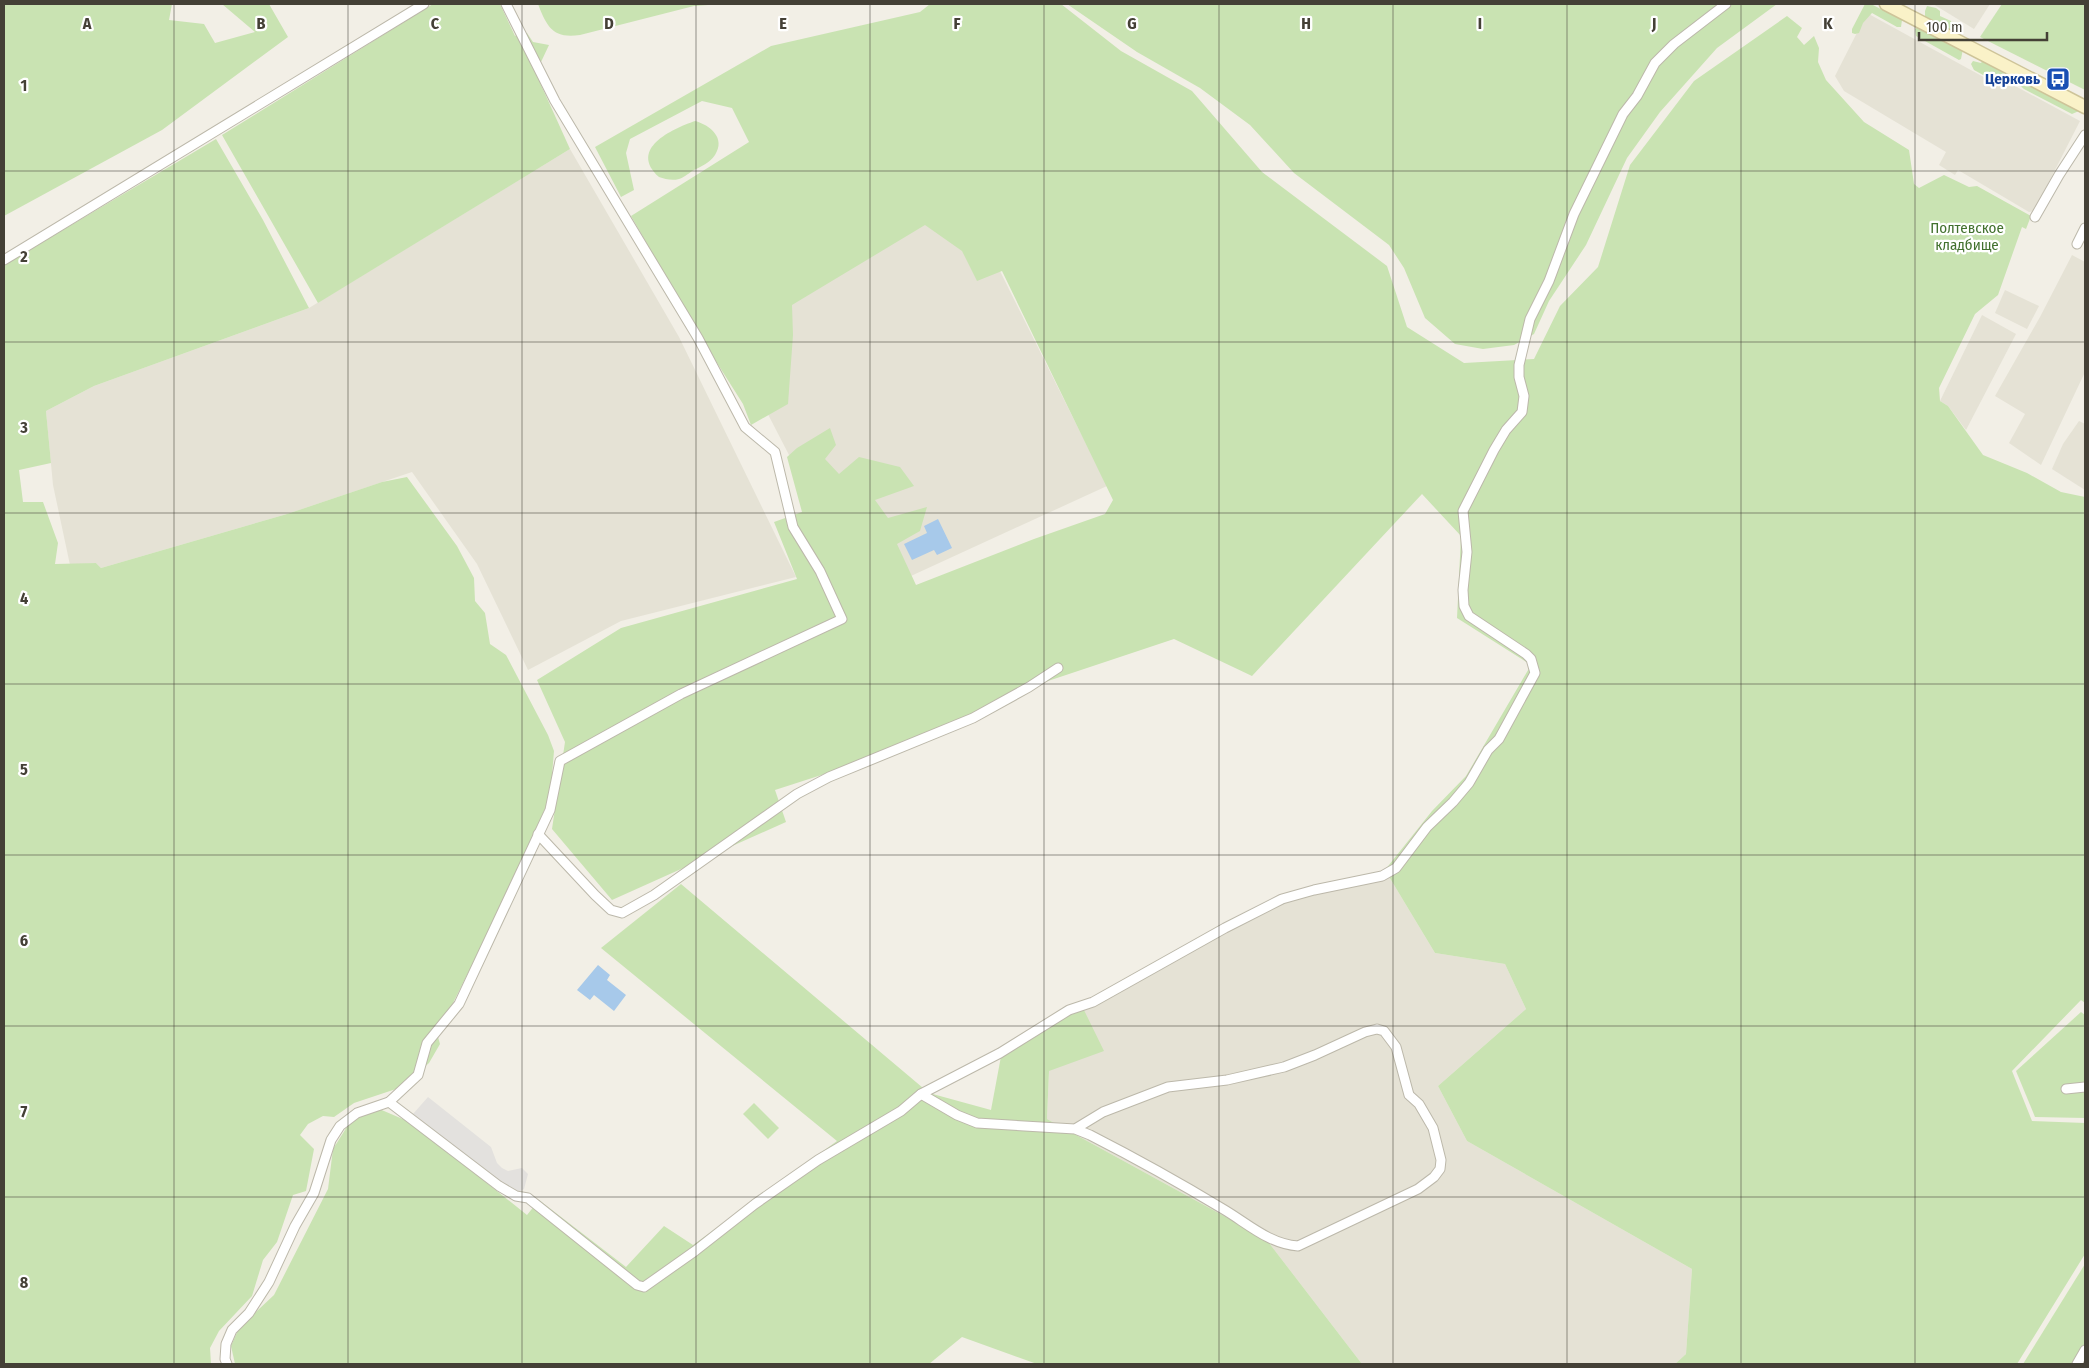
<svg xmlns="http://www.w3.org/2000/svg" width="2089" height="1368" viewBox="0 0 2089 1368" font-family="'Fira Sans Condensed',sans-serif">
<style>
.residential{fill:#e5e2d5}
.green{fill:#c9e3b2}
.parking{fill:#e3e1de}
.water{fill:#a7c9ea}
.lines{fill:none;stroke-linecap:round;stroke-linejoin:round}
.street-casing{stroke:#bcb8aa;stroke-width:11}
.secondary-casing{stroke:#cec499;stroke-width:15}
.street{stroke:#fff;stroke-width:9}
.secondary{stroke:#faf2c8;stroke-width:12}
.grid{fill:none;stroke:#444036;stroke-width:1;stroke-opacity:0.55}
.labels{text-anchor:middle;stroke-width:4.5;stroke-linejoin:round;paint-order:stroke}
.transit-label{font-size:15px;font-weight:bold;fill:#164399;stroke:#fff;text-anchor:end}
.park-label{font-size:15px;fill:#42712e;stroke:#fff}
.grid-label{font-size:16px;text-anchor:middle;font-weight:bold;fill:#444036;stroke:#fff;stroke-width:4.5;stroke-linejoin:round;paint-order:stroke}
</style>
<rect width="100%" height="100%" fill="#f2efe6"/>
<g class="residential">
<path d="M 1933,4 L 1990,4 L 1974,29 Z"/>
<path d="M 1867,13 L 1989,80 L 1993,74 L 2080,121 L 2034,211 L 2029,212 L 1958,170 L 1955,175 L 1939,165 L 1946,152 L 1844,91 L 1835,76 Z"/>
<path d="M 570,149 L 679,337 L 796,577 L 621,621 L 528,670 L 477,564 L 412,472 L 287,514 L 101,568 L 96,563 L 70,565 L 53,485 L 46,411 L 94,386 L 309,308 Z"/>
<path d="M 890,211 L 986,243 L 1107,486 L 863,598 L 711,304 Z"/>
<path d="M 2072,255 L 2085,262 L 2085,372 L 2041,465 L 2009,443 L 2025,414 L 1995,396 L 2040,317 Z"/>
<path d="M 2005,290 L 2039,306 L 2027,329 L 1995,313 Z"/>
<path d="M 1982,315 L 2016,334 L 1966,430 L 1948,406 L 1940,401 Z"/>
<path d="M 2079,421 L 2085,424 L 2085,490 L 2052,469 L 2063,444 Z"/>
<path d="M 1385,870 L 1435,953 L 1505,964 L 1526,1009 L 1438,1086 L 1467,1141 L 1692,1269 L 1686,1354 L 1675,1364 L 1362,1364 L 1266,1239 L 1047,1119 L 1049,1071 L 1082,1006 L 1280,898 Z"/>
</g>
<g class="green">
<path d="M 4,4 L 172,4 L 169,20 L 204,24 L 215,43 L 255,32 L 222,4 L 269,4 L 288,37 L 162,130 L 4,216 Z"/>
<path d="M 433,4 L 500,4 L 515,36 L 520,33 L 527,33 L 533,42 L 549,45 L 541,62 L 532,65 L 570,149 L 318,303 L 222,135 Z"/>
<path d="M 538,4 L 722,4 L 694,6 L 580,35 C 553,39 547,27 538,4 Z"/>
<path d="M 930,4 L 1061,4 L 1121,51 L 1192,91 L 1262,172 L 1387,266 L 1407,327 L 1464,363 L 1534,359 L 1560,306 L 1598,267 L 1630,165 L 1694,81 L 1787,16 L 1802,28 L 1797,37 L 1804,45 L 1814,36 L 1819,48 L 1818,62 L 1826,80 L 1864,122 L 1909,150 L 1914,184 L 1919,188 L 1944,175 L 1969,187 L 1977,186 L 2031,216 L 2026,229 L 2022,227 L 1998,295 L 1975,314 L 1939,388 L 1940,401 L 1948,406 L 1983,455 L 2027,473 L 2061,492 L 2085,497 L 2085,1003 L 2081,1000 L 2012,1071 L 2032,1121 L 2085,1123 L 2085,1254 L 2017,1364 L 1675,1364 L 1686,1354 L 1692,1269 L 1467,1141 L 1438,1086 L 1526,1009 L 1505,964 L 1435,953 L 1385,870 L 1432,811 L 1466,776 L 1531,665 L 1457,618 L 1461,536 L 1422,494 L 1252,676 L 1174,639 L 1048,681 L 936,738 L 775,790 L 786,822 L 612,900 L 552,829 L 565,742 L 537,680 L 621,628 L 797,579 L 774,522 L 802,512 L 787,457 L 797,448 L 830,428 L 836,445 L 825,459 L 839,474 L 859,457 L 900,467 L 914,486 L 875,500 L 888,518 L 927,507 L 920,531 L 897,544 L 916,585 L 1034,539 L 1105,514 L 1113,500 L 1002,271 L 977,281 L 962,251 L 925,225 L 792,305 L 793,335 L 788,404 L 751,425 L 743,404 L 700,336 L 631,216 L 749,142 L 732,108 L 702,101 L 630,139 L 626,153 L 634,190 L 621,197 L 595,147 L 771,46 L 920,12 Z"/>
<path d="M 1067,4 L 1777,4 L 1717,48 L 1660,112 L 1627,158 L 1586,245 L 1549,301 L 1534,334 L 1514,345 L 1483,349 L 1455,344 L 1425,318 L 1404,268 L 1389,245 L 1294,173 L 1250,125 L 1200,88 L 1137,52 Z"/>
<path d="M 1865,4 L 1871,4 L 1902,20 L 1901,27 L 1897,27 L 1872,13 L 1863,23 L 1859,33 L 1855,34 L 1852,33 L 1852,29 Z"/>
<path d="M 2002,4 L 2085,4 L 2085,90 L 1980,37 Z"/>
<path d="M 1927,6 L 1936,8 L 1940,11 L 1940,16 L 1951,21 L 1952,29 L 1948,33 L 1963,49 L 1961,59 L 1959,60 L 1916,36 L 1915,29 L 1925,20 L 1925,11 Z"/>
<path d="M 1984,59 L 2012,76 L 2007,80 L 1997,75 L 1994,81 L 1974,70 L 1971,64 L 1973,61 L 1981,63 Z"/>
<path d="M 2019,79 L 2080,109 L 2079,111 L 2072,114 L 2024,89 L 2018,84 Z"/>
<path d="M 695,121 C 710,125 726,138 715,155 C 710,163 700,167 692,171 C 688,174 683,178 679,179 C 672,181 665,179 659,177 C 628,149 672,129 695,121 Z"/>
<path d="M 216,139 L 263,220 L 309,308 L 94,386 L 46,411 L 51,463 L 19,470 L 23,502 L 43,502 L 58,543 L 55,564 L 96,563 L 101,568 L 287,514 L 382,482 L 407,477 L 457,546 L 474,578 L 475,601 L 485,613 L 490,644 L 506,655 L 548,735 L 554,751 L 551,787 L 546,806 L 518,873 L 449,1011 L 436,1030 L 440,1044 L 429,1063 L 402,1087 L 354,1103 L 334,1117 L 323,1116 L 308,1124 L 300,1135 L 314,1149 L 306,1191 L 293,1195 L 277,1242 L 263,1260 L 252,1296 L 219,1331 L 210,1348 L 211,1364 L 4,1364 L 4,265 Z"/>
<path d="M 681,884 L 929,1093 L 991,1110 L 1002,1051 L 1082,1006 L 1104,1051 L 1049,1071 L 1047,1119 L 1266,1239 L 1362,1364 L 1037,1364 L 962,1337 L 929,1364 L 235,1364 L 231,1346 L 239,1328 L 274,1295 L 328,1189 L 333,1149 L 350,1122 L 377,1108 L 412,1123 L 527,1215 L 539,1200 L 626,1267 L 664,1226 L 693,1245 L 837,1141 L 601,948 Z"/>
<path d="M 2081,1012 L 2085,1015 L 2085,1118 L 2035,1117 L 2016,1071 Z"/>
<path d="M 754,1103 L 779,1128 L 768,1139 L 743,1114 Z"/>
<path d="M 2085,1264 L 2085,1364 L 2023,1364 Z"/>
</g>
<path class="parking" d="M 428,1097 L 491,1147 L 497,1163 L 502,1168 L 508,1171 L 522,1168 L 528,1174 L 524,1189 L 519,1192 L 511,1191 L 413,1114 Z"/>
<g class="water">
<path d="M 938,519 L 952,548 L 937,555 L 934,550 L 912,560 L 904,544 L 927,533 L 924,526 Z"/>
<path d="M 598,965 L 610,975 L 607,980 L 626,995 L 614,1011 L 594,995 L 590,1000 L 577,990 Z"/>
</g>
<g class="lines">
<g class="street-casing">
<g id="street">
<path d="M 2035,217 L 2059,175 L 2085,135"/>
<path d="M 2077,244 L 2085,228"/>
<path d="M 4,260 L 424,4"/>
<path d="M 538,834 L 595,895 L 611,910 L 622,913 L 654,895 L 797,794 L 829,777 L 973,718 L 1029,687 L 1058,668"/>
<path d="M 2066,1089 L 2085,1087"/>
<path d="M 921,1094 L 957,1115 L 977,1123 L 1075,1129 L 1090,1135 C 1135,1158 1180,1183 1223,1209 C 1247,1223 1269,1244 1298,1246 L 1418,1189 L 1434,1177 L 1440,1169 L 1441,1160 L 1433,1128 L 1419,1104 L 1409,1095 L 1396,1047 L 1384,1031 L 1377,1029 L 1365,1032 L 1315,1055 L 1284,1067 L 1227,1080 L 1168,1087 L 1103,1112 L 1075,1129"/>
<path d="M 389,1102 L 499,1186 L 516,1196 L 528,1198 L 637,1285 L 644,1287 L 695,1251 L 755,1204 L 818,1160 L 901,1111 L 921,1094 L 1000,1053 L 1069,1010 L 1093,1002 L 1225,928 L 1282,899 L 1314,890 L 1382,876 L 1396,868 L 1427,827 L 1453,802 L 1469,783 L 1488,750 L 1499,739 L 1535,673 L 1531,659 L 1526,654 L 1469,616 L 1464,606 L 1463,590 L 1467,552 L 1463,511 L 1494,450 L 1506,430 L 1522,412 L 1524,396 L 1519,377 L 1519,365 L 1530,319 L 1549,281 L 1574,214 L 1623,114 L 1637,96 L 1655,63 L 1674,44 L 1726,4"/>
<path d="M 227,1364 L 225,1359 L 226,1344 L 232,1330 L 249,1313 L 269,1282 L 295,1226 L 314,1193 L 331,1140 L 340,1126 L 357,1113 L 389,1102 L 418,1075 L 427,1043 L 459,1004 L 550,810 L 560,761 L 681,694 L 842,619 L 820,571 L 793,527 L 775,452 L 745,427 L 698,338 L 555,101 L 506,4"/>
<path d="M 2077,1364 L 2085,1350"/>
</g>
</g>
<g class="secondary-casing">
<path id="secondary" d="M 1886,4 L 2085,107"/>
</g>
<use href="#street" class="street"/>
<use href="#secondary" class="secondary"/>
</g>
<path class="grid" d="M 174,4 L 174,1364M 348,4 L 348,1364M 522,4 L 522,1364M 696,4 L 696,1364M 870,4 L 870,1364M 1044,4 L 1044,1364M 1219,4 L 1219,1364M 1393,4 L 1393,1364M 1567,4 L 1567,1364M 1741,4 L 1741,1364M 1915,4 L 1915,1364M 4,171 L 2085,171M 4,342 L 2085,342M 4,513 L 2085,513M 4,684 L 2085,684M 4,855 L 2085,855M 4,1026 L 2085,1026M 4,1197 L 2085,1197"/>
<defs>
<g id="bus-square" transform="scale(1.25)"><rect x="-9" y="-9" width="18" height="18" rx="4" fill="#1a4fb4" stroke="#fff"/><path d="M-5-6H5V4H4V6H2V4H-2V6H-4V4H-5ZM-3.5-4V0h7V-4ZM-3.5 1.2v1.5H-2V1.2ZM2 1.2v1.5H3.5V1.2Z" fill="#fff"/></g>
</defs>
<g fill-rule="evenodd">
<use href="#bus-square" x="2058" y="79"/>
</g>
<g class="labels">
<g class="transit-label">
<text x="2040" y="84">Церковь</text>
</g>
<g class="park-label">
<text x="1967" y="233">Полтевское<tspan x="1967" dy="17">кладбище</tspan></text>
</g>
</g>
<g class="grid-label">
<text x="87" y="29">A</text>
<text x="261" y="29">B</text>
<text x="435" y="29">C</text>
<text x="609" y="29">D</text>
<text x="783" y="29">E</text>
<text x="957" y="29">F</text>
<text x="1132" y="29">G</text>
<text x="1306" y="29">H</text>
<text x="1480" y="29">I</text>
<text x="1654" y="29">J</text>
<text x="1828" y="29">K</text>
<text x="24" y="91">1</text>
<text x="24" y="262">2</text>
<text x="24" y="433">3</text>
<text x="24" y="604">4</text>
<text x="24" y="775">5</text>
<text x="24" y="946">6</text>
<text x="24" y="1117">7</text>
<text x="24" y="1288">8</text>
</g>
<rect width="2089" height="1368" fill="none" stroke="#444036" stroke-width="10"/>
<path d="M1919 32v8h128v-8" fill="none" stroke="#444036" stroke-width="2.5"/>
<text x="1926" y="32" font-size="15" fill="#444036" stroke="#ffffff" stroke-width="4" paint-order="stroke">100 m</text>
</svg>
